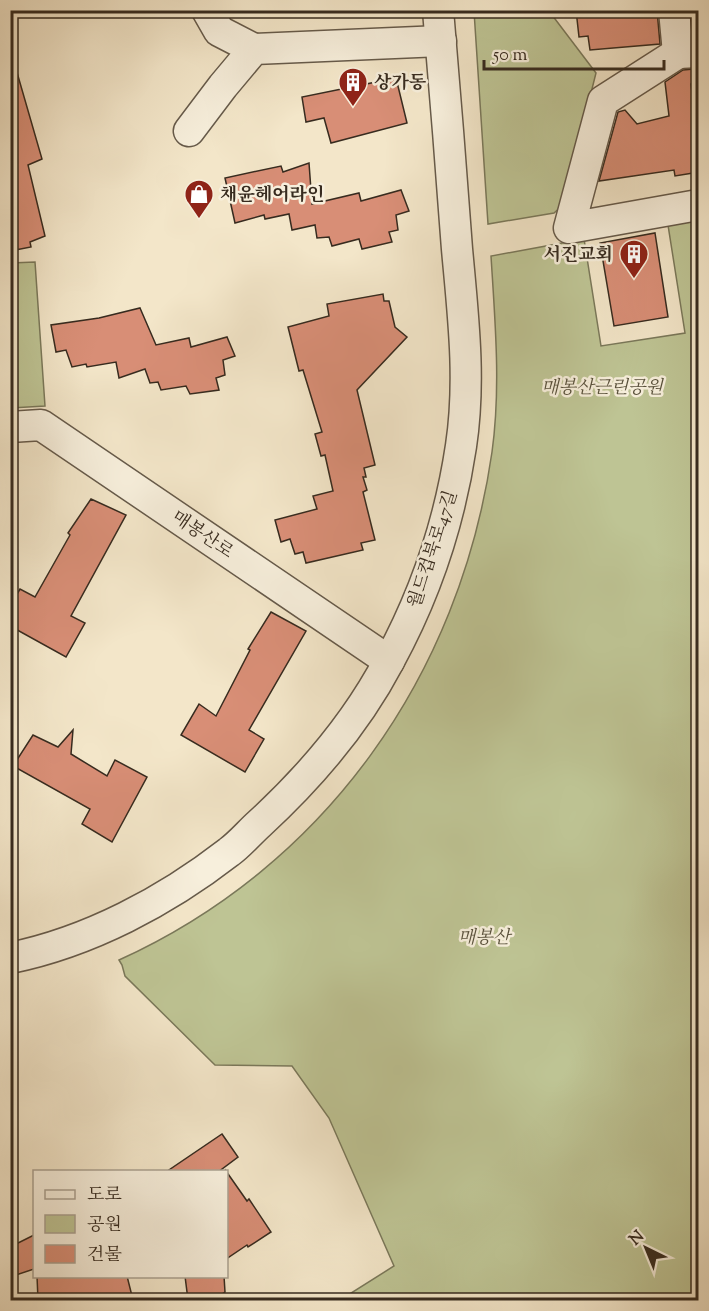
<svg xmlns="http://www.w3.org/2000/svg" width="709" height="1311" viewBox="0 0 709 1311" font-family="'Sorts Mill Goudy','Noto Serif KR',serif">
<style>
.green{fill:#bec494;stroke:#7a785a;stroke-width:1.5}
.building{fill:#d88e76;stroke:#372b1f;stroke-width:1.5}
.lines{fill:none;stroke-linecap:round;stroke-linejoin:round}
.minor-casing{stroke:#665a4a;stroke-width:33}
.minor{stroke:#f7efdc;stroke-width:30}
.labels{text-anchor:middle;stroke-width:5;stroke-linejoin:round;paint-order:stroke}
.poi-label{font-size:18px;font-weight:bold;fill:#372b1f;stroke:#f7efdc;text-anchor:start}
.park-label{font-size:18px;font-style:italic;fill:#59513c;stroke:#f7efdc}
.street-label{font-size:18px;fill:#372b1f;stroke:#f7efdc}
</style>
<rect width="100%" height="100%" fill="#f3e6c9"/>
<filter id="stains"><feTurbulence type="fractalNoise" baseFrequency=".00333" numOctaves="4"/><feColorMatrix values="0 0 0 0 .2 0 0 0 0 .09 0 0 0 0 .02 0 0 0 .5 -.17"/></filter>
<radialGradient id="worn" r=".72"><stop offset=".6" stop-color="#630" stop-opacity="0"/><stop offset="1" stop-color="#630" stop-opacity=".3"/></radialGradient>
<g class="green">
<path d="M 474,11 L 549,11 L 596,73 L 563,205 L 554,213 L 488,224 Z"/>
<path d="M 698,220 L 698,1300 L 340,1300 L 394,1266 L 329,1118 L 292,1066 L 215,1065 L 125,976 L 122,965 L 119,960 C 326,866 460,675 492,452 C 501,387 495,321 491,256 L 584,239 L 601,346 L 685,333 L 668,225 Z"/>
<path d="M 35,262 L 45,406 L 11,408 L 11,263 Z"/>
</g>
<g class="building">
<path d="M 576,10 L 657,10 L 660,44 L 590,50 L 588,36 L 579,37 Z"/>
<path d="M 16,69 L 42,159 L 28,165 L 45,236 L 30,242 L 31,247 L 10,251 L 10,70 Z"/>
<path d="M 694,69 L 695,80 L 691,84 L 696,128 L 699,127 L 699,172 L 675,176 L 674,170 L 599,181 L 618,112 L 625,110 L 637,124 L 669,116 L 665,82 L 683,70 Z"/>
<path d="M 396,78 L 407,123 L 331,143 L 324,118 L 306,122 L 302,97 Z"/>
<path d="M 309,163 L 312,204 L 359,193 L 361,201 L 401,190 L 409,211 L 396,215 L 398,230 L 389,232 L 392,242 L 362,249 L 359,239 L 332,246 L 329,237 L 317,238 L 315,225 L 292,230 L 289,214 L 265,219 L 264,215 L 235,223 L 225,178 L 281,166 L 283,172 Z"/>
<path d="M 655,233 L 668,317 L 614,326 L 600,243 Z"/>
<path d="M 383,294 L 384,301 L 389,301 L 395,327 L 407,337 L 357,390 L 375,465 L 364,468 L 366,477 L 363,477 L 367,490 L 363,492 L 375,540 L 361,543 L 363,550 L 306,563 L 303,552 L 295,554 L 290,539 L 281,542 L 275,520 L 317,509 L 313,496 L 333,491 L 325,455 L 321,456 L 315,434 L 322,432 L 303,370 L 299,371 L 288,327 L 329,316 L 327,304 Z"/>
<path d="M 140,308 L 156,345 L 189,338 L 191,347 L 227,337 L 235,356 L 223,360 L 225,375 L 216,378 L 219,390 L 190,394 L 186,386 L 161,390 L 158,382 L 150,383 L 145,369 L 119,378 L 116,362 L 87,367 L 86,364 L 72,367 L 66,350 L 56,352 L 51,325 L 99,318 Z"/>
<path d="M 91,499 L 126,515 L 71,616 L 85,623 L 66,657 L 10,626 L 10,606 L 20,589 L 35,597 L 70,535 L 68,533 Z"/>
<path d="M 271,612 L 306,631 L 249,730 L 264,739 L 245,772 L 181,735 L 199,704 L 216,716 L 250,650 L 248,649 Z"/>
<path d="M 73,730 L 71,754 L 107,776 L 115,760 L 147,777 L 112,842 L 82,824 L 90,809 L 13,766 L 33,735 L 58,747 Z"/>
<path d="M 222,1134 L 238,1157 L 218,1172 L 166,1172 Z"/>
<path d="M 226,1171 L 247,1201 L 249,1199 L 271,1232 L 248,1247 L 247,1245 L 226,1259 Z"/>
<path d="M 34,1235 L 34,1269 L 10,1277 L 10,1247 Z"/>
<path d="M 37,1276 L 127,1276 L 133,1300 L 38,1300 Z"/>
<path d="M 185,1276 L 224,1276 L 225,1292 L 213,1300 L 188,1300 Z"/>
</g>
<g class="lines">
<g class="minor-casing">
<g id="minor">
<path d="M 207,10 L 219,31 L 254,49"/>
<path d="M 674,10 L 678,53 L 698,52"/>
<path d="M 678,53 L 603,101 L 569,228 L 698,205"/>
<path d="M 189,131 L 223,86 L 254,49 L 441,41"/>
<path d="M 10,427 L 41,425 L 389,661"/>
<path d="M 10,958 C 89,942 166,901 229,852 C 240,844 249,833 259,824 C 309,778 357,722 389,661 C 425,595 450,520 461,446 C 471,380 463,315 457,249 C 451,169 445,90 438,10"/>
</g>
</g>
<use href="#minor" class="minor"/>
</g>
<defs>
<g id="building-pin" transform="scale(1.5)"><path d="M0 17L-7.5 6A9.5 9.5 0 1 1 7.5 6Z" fill="#8f2418" stroke="#f7efdc"/><path d="M-4-6H4V6H1V3H-1V6H-4ZM-2.5-4.3h1.7v1.8h-1.7ZM.8-4.3h1.7v1.8H.8ZM-2.5-1h1.7V.8h-1.7ZM.8-1h1.7V.8H.8Z" fill="#fff"/></g>
<g id="shop-pin" transform="scale(1.5)"><path d="M0 17L-7.5 6A9.5 9.5 0 1 1 7.5 6Z" fill="#8f2418" stroke="#f7efdc"/><path d="M-5-2.5h2.3a2.7 3.5 0 0 1 5.4 0H5L5.5 6h-11ZM-1.5-2.5h3a1.5 2.3 0 0 0-3 0Z" fill="#fff"/></g>
</defs>
<g fill-rule="evenodd">
<use href="#building-pin" x="353" y="82"/>
<use href="#shop-pin" x="199" y="194"/>
<use href="#building-pin" x="634" y="254"/>
</g>
<g class="labels">
<g class="poi-label">
<text x="374" y="88">상가동</text>
<text x="220" y="200">채윤헤어라인</text>
<text x="613" y="260" text-anchor="end">서진교회</text>
</g>
<g class="park-label">
<text x="602" y="393">매봉산근린공원</text>
<text x="484" y="943">매봉산</text>
</g>
<g class="street-label">
<text transform="translate(203 534) rotate(34)" y="6">매봉산로</text>
<text transform="translate(432 549) rotate(-72)" y="6">월드컵북로47길</text>
</g>
</g>
<rect width="709" height="1311" fill="none" stroke="#f3e6c9" stroke-width="36"/>
<rect x="12" y="12" width="685" height="1287" fill="none" stroke="#372b1f" stroke-width="3"/>
<rect x="18" y="18" width="673" height="1275" fill="none" stroke="#372b1f" stroke-width="1.5"/>
<rect x="33" y="1170" width="195" height="108" fill="#f7efdc" stroke="#aaa190" stroke-width="1.5"/>
<rect x="45" y="1190" width="30" height="9" fill="#f7efdc" stroke="#aaa190" stroke-width="1.5"/>
<text x="87" y="1200" font-size="18" fill="#372b1f">도로</text>
<rect x="45" y="1215" width="30" height="18" fill="#bec494" stroke="#aaa190" stroke-width="1.5"/>
<text x="87" y="1230" font-size="18" fill="#372b1f">공원</text>
<rect x="45" y="1245" width="30" height="18" fill="#d88e76" stroke="#aaa190" stroke-width="1.5"/>
<text x="87" y="1260" font-size="18" fill="#372b1f">건물</text>
<g transform="translate(646 1248) rotate(317)" stroke="#f7efdc" stroke-width="4.5" paint-order="stroke">
<path d="M0-4.5L10 22L0 15L-10 22Z" fill="#372b1f"/>
<text y="-9" font-size="16" font-weight="bold" text-anchor="middle" fill="#372b1f">N</text>
</g>
<path d="M484 60v9h180v-9" fill="none" stroke="#372b1f" stroke-width="3"/>
<text x="493" y="60" font-size="18" fill="#372b1f" stroke="#f7efdc" stroke-width="4.5" paint-order="stroke">50 m</text>
<rect width="100%" height="100%" filter="url(#stains)"/>
<rect width="100%" height="100%" fill="url(#worn)"/>
</svg>
